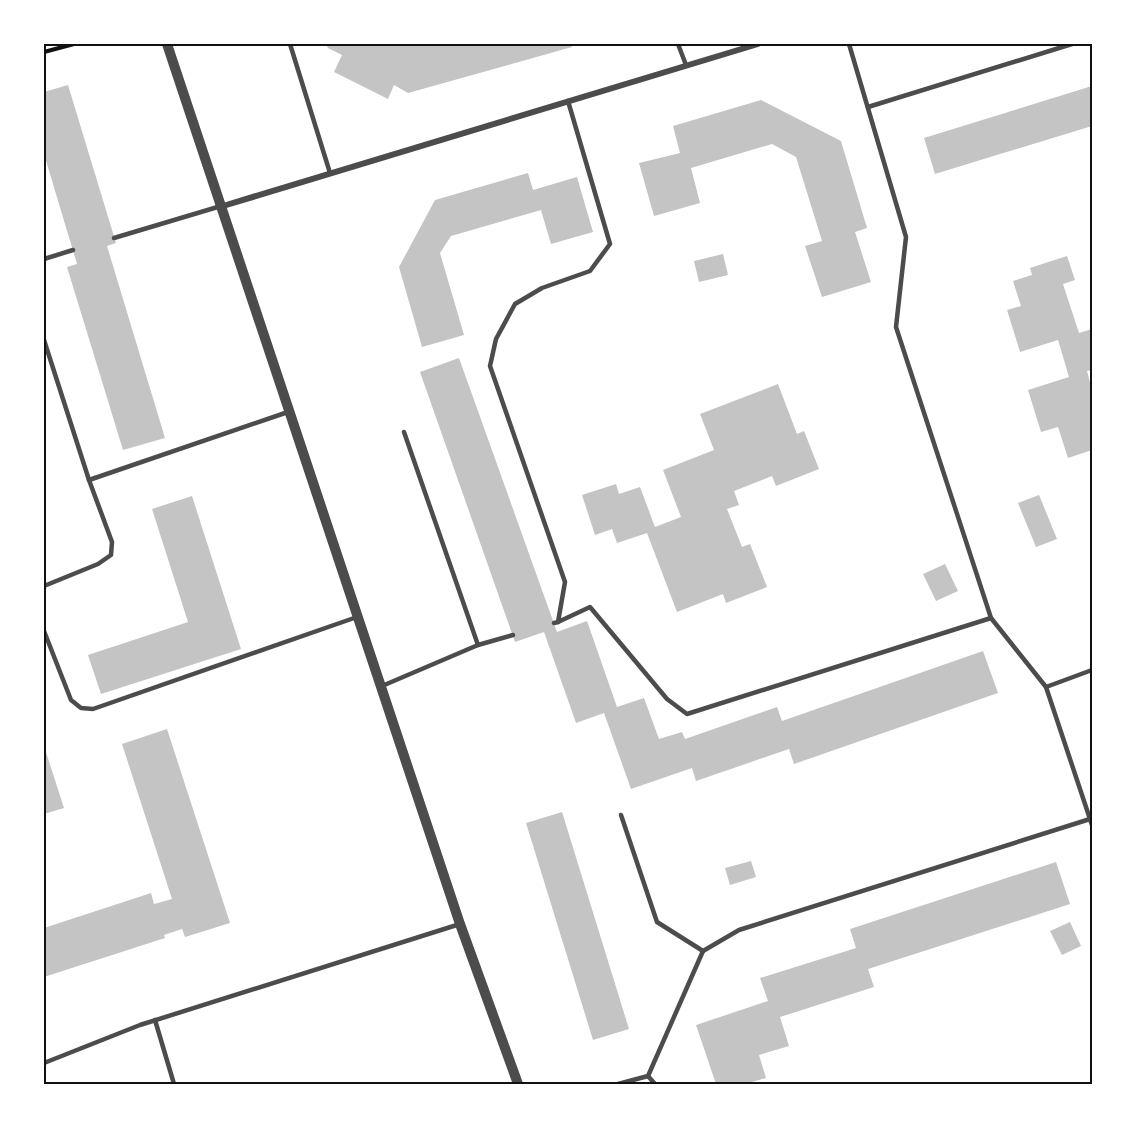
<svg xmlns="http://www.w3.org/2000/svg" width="1136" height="1128" viewBox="0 0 1136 1128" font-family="'Golos Text',sans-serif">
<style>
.building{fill:#c4c4c4}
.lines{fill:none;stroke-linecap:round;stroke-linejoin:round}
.path{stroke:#111;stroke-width:4}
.service{stroke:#4c4c4c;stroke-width:4.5}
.minor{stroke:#4c4c4c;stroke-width:6}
.tertiary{stroke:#4c4c4c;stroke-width:10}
.neatline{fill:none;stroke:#111;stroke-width:2}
</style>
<rect width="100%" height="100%" fill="#fff"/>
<g class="building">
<path d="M 326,44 L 571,44 L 572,47 L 408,93 L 394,85 L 388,99 L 334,72 L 342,55 L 328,48 Z"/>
<path d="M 68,85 L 116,243 L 107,246 L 165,438 L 123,450 L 67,267 L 77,264 L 44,154 L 44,92 Z"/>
<path d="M 1092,86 L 1092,126 L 935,174 L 924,138 Z"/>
<path d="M 761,100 L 841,141 L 867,228 L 855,232 L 871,282 L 822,297 L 805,246 L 822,241 L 796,157 L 772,144 L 691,168 L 700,203 L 654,216 L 639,163 L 680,153 L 673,126 Z"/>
<path d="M 528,173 L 533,190 L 577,177 L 593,232 L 551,244 L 541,210 L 451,236 L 440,253 L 464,335 L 422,347 L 399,267 L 435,200 Z"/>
<path d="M 723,254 L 728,275 L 699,282 L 694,261 Z"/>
<path d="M 1067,256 L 1075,280 L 1063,284 L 1079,333 L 1092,329 L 1092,370 L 1087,371 L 1092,390 L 1092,450 L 1068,458 L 1058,427 L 1041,432 L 1028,390 L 1069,377 L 1058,340 L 1020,352 L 1007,310 L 1021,306 L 1013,281 L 1032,275 L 1030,268 Z"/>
<path d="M 459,358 L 557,632 L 587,621 L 617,707 L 644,698 L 659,739 L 682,732 L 685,739 L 777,707 L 782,721 L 983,651 L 998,693 L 794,764 L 789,749 L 696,781 L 692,768 L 631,789 L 604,713 L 576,723 L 544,632 L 515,642 L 420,372 Z"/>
<path d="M 778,384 L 797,434 L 804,431 L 819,469 L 776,486 L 772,476 L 734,491 L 739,505 L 727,509 L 742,547 L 750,544 L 767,587 L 726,603 L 723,594 L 677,612 L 647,533 L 617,543 L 612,529 L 595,535 L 582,495 L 616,484 L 619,494 L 640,487 L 655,527 L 681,517 L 663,470 L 714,450 L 700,414 Z"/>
<path d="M 1039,495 L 1057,539 L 1036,547 L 1018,503 Z"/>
<path d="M 192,496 L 241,649 L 101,694 L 88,655 L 188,622 L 152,509 Z"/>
<path d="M 945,564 L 958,591 L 936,601 L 923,574 Z"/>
<path d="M 167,729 L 230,923 L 185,937 L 182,929 L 164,935 L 165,938 L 44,977 L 44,928 L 151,893 L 154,904 L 172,899 L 122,744 Z"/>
<path d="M 44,746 L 64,808 L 44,814 Z"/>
<path d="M 562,812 L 629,1029 L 593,1040 L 526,823 Z"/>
<path d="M 751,861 L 756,877 L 730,885 L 725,868 Z"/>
<path d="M 1056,862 L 1070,904 L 868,969 L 874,987 L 780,1017 L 789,1046 L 759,1055 L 766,1078 L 745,1084 L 716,1084 L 696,1025 L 768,1001 L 760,978 L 856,948 L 850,929 Z"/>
<path d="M 1070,922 L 1081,946 L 1062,955 L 1050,931 Z"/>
</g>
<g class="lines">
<path class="path" d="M 44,52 L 74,44"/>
<g class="service">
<path d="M 290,44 L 330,173"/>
<path d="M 678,44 L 686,65"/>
<path d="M 849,44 L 906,237 L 896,327 L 991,618 L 1046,687 L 1092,825"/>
<path d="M 868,107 L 1072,44"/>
<path d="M 114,238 L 221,206"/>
<path d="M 44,259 L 73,250"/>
<path d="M 44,340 L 89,480 L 112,542 L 111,555 L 98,564 L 44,586"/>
<path d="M 404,432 L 478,645"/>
<path d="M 89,480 L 288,412"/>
<path d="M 558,622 L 590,607 L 667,699 L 687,714 L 991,618"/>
<path d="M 554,623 L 558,622 L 565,582 L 490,366 L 496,339 L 515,304 L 542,288 L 590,271 L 610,244 L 568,101"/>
<path d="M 44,631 L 71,700 L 81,708 L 93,709 L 357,617"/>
<path d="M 382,686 L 478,645 L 513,635"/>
<path d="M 1046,687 L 1092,670"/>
<path d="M 621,815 L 657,922 L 703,951"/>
<path d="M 155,1020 L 174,1084"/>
<path d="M 44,1063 L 140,1025 L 460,924"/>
<path d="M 648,1076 L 655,1084"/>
<path d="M 618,1084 L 648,1076 L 703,951 L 739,930 L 1090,819"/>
</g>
<path class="minor" d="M 223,206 L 758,44"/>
<path class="tertiary" d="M 167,44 L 460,924 L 518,1084"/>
</g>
<rect width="1136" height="1128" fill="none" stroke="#ffffff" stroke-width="90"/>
<rect x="45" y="45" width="1046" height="1038" class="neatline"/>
</svg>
